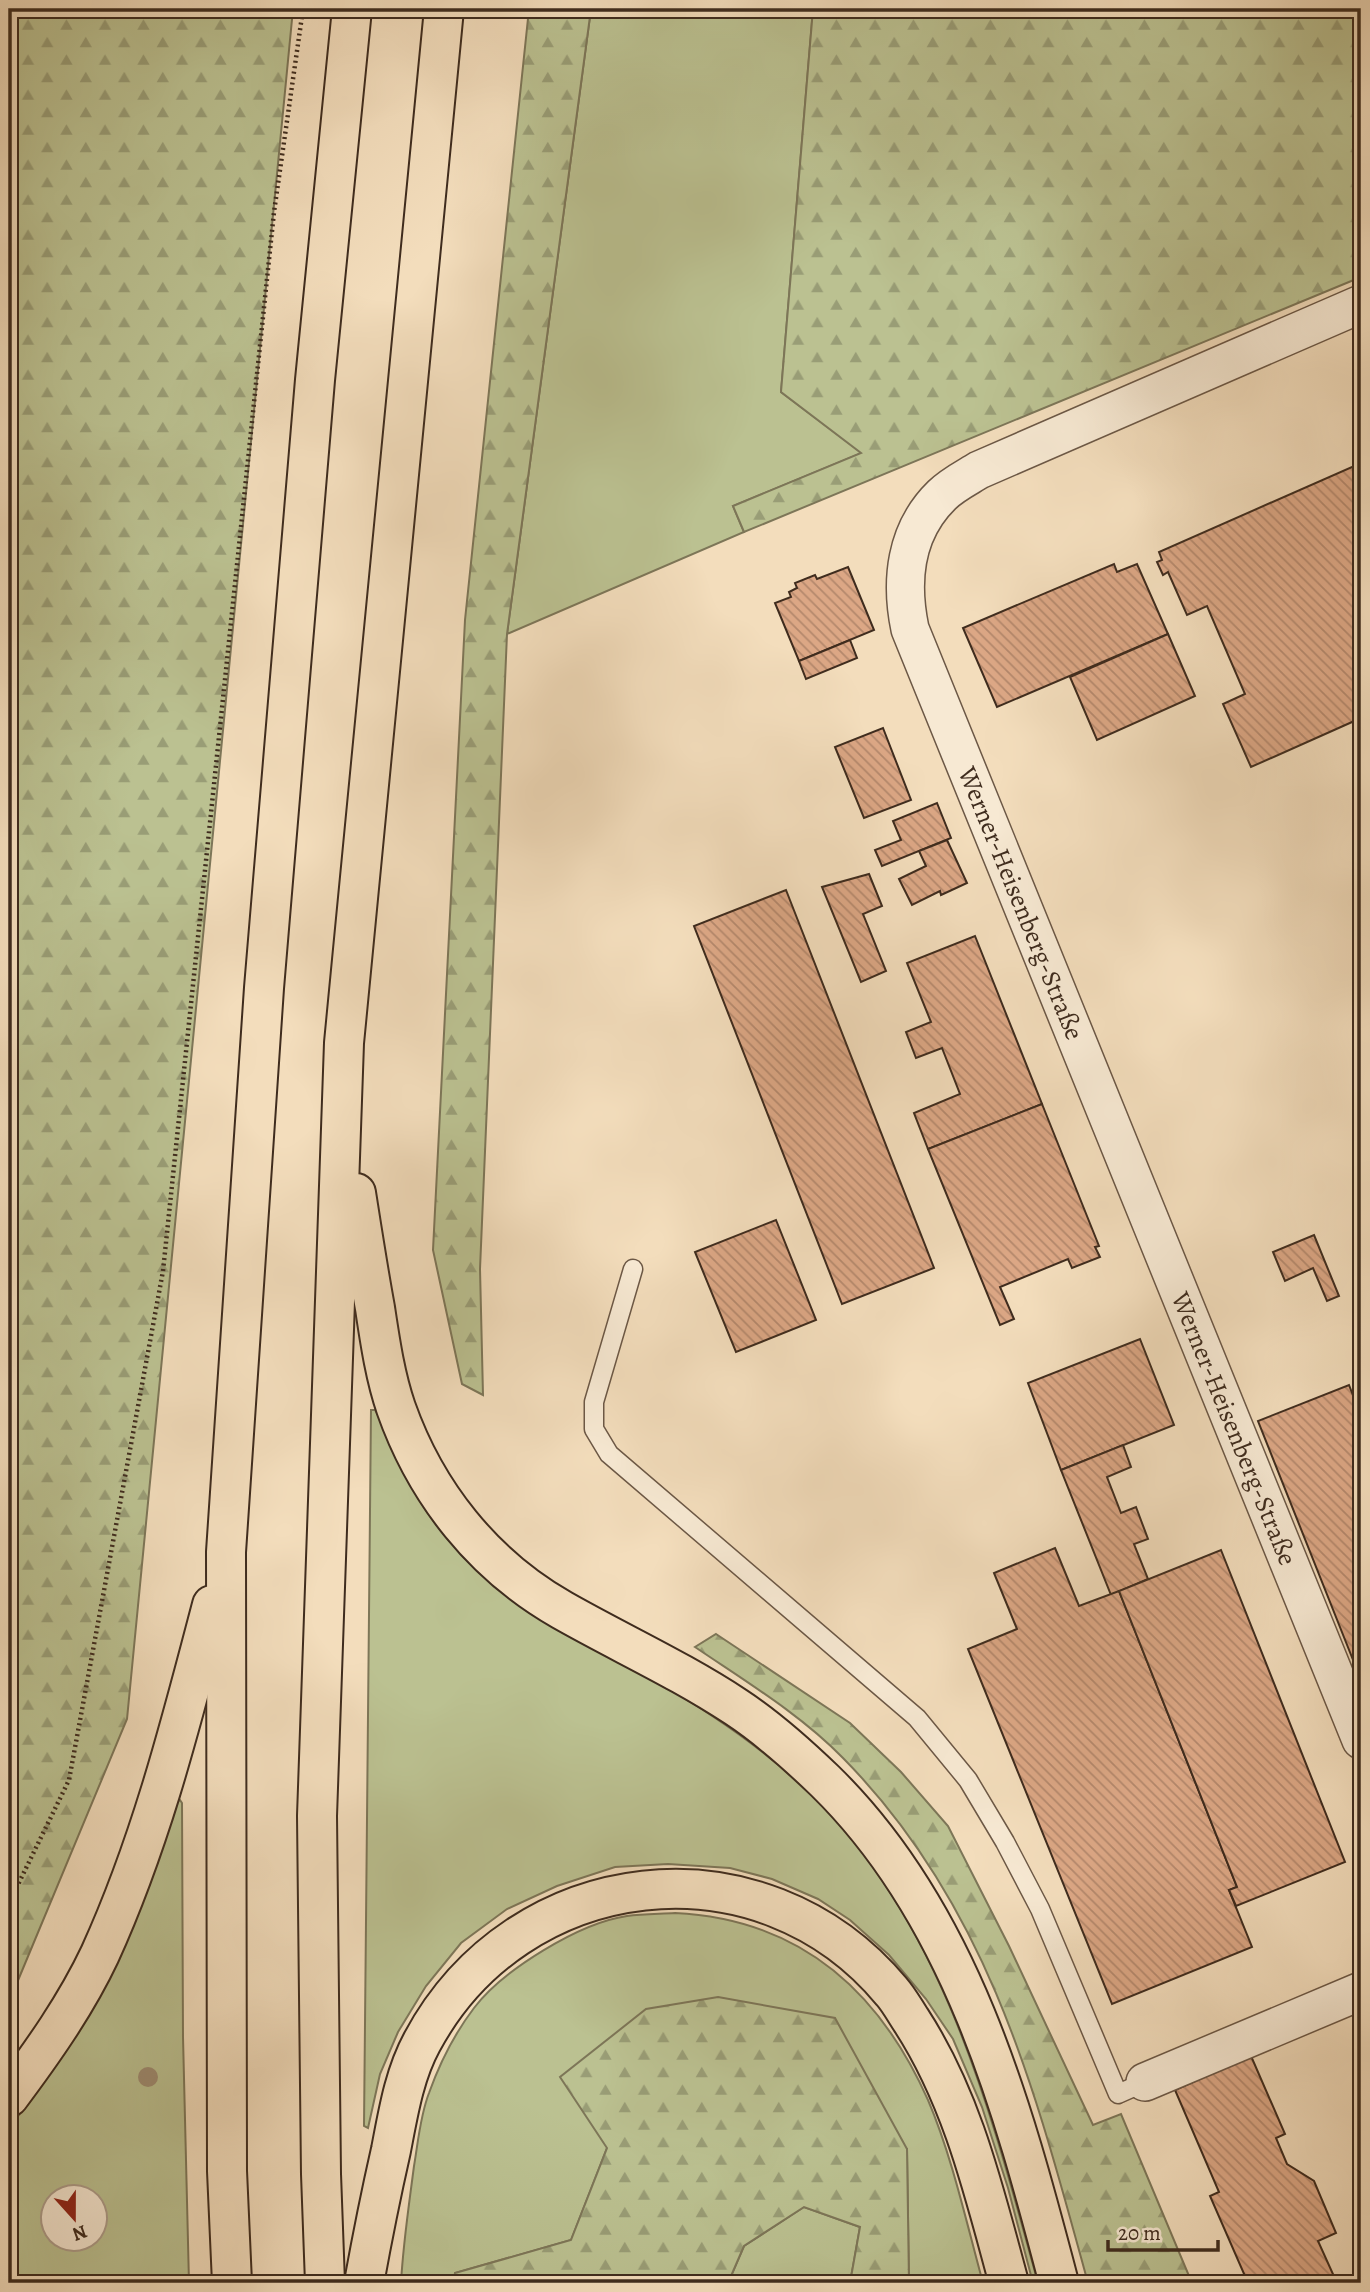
<svg xmlns="http://www.w3.org/2000/svg" width="1370" height="2292" viewBox="0 0 1370 2292" font-family="Alegreya,serif">
<style>
.green{fill:#bbc191;stroke:#7d7658;stroke-width:2;fill-rule:evenodd}
.forest{fill:url(#forest-firs);stroke:#7d7658;stroke-width:2}
.building{fill:url(#building-back-hatch);stroke:#3f2c1e;stroke-width:2}
.lines{fill:none;stroke-linecap:round;stroke-linejoin:round}
.lane-casing{stroke:#6c5846;stroke-width:21}
.street-casing{stroke:#6c5846;stroke-width:40}
.highway-casing{stroke:#3f2c1e;stroke-width:42}
.path{stroke:#3f2c1e;stroke-width:4.5;stroke-dasharray:2 3.5;stroke-linecap:butt}
.lane{stroke:#f7e9d3;stroke-width:18}
.street{stroke:#f7e9d3;stroke-width:37}
.highway{stroke:#f3ddbc;stroke-width:38}
.tree{fill:#9e8c72}
.labels{text-anchor:middle;stroke-width:6;stroke-linejoin:round;paint-order:stroke}
.street-label{font-size:26px;fill:#3f2c1e;stroke:#f7e9d3}
</style>
<defs>
<pattern id="forest-firs" width="22" height="20" patternUnits="userSpaceOnUse" patternTransform="scale(1.75)"><rect width="22" height="20" fill="#bbc191"/><path d="M5 1l3.5 6h-7zM16 11l3.5 6h-7z" fill="#999d76"/></pattern>
<pattern id="building-back-hatch" width="6" height="6" patternUnits="userSpaceOnUse" patternTransform="scale(1.75)"><rect width="6" height="6" fill="#dca785"/><path d="M-1 5l2 2M0 0l6 6M5-1l2 2" fill="none" stroke="#b4886c"/></pattern>
</defs>
<rect width="100%" height="100%" fill="#f3ddbc"/>
<filter id="stains"><feTurbulence type="fractalNoise" baseFrequency=".00286" numOctaves="4"/><feColorMatrix values="0 0 0 0 .2 0 0 0 0 .09 0 0 0 0 .02 0 0 0 .5 -.17"/></filter>
<radialGradient id="worn" r=".72"><stop offset=".6" stop-color="#630" stop-opacity="0"/><stop offset="1" stop-color="#630" stop-opacity=".3"/></radialGradient>
<g class="green">
<path d="M 591,9 L 813,9 L 781,392 L 862,453 L 733,506 L 744,532 L 507,634 Z"/>
<path d="M 371,1410 L 375,1410 L 378,1415 C 404,1483 438,1540 496,1587 C 519,1605 553,1621 579,1636 C 662,1684 745,1729 814,1797 C 944,1926 991,2112 1038,2283 L 1033,2283 L 1008,2188 L 982,2107 L 953,2039 L 926,1999 L 889,1955 L 850,1920 L 818,1899 L 772,1879 L 730,1868 L 668,1864 L 615,1867 L 557,1886 L 507,1909 L 461,1943 L 426,1986 L 398,2032 L 380,2074 L 368,2128 L 364,2126 Z"/>
<path d="M 180,1800 L 182,1803 L 183,2037 L 189,2283 L 9,2283 L 9,2128 L 38,2090 L 176,1802 ZM 52,2198 L 94,2198 L 94,2240 L 52,2240 Z"/>
<path d="M 675,1913 C 799,1919 879,1990 928,2100 C 952,2156 967,2225 983,2283 L 909,2283 L 907,2149 L 607,2148 L 571,2240 L 455,2273 L 454,2283 L 401,2283 C 403,2244 409,2205 414,2166 C 418,2143 420,2116 429,2093 C 439,2065 455,2033 474,2008 C 503,1970 579,1923 627,1916 C 643,1914 659,1914 675,1913 Z"/>
<path d="M 804,2207 L 860,2227 L 850,2283 L 728,2283 L 744,2246 Z"/>
</g>
<g class="forest">
<path d="M 9,9 L 293,9 L 127,1719 L 9,2002 Z"/>
<path d="M 529,9 L 591,9 L 507,634 L 480,1269 L 483,1395 L 462,1384 L 433,1250 L 465,620 Z"/>
<path d="M 813,9 L 1361,9 L 1361,277 L 744,532 L 733,506 L 861,453 L 781,392 Z"/>
<path d="M 716,1634 L 850,1723 L 901,1772 L 948,1826 L 1009,1946 L 1093,2125 L 1121,2114 L 1192,2283 L 1088,2283 C 1035,2090 989,1906 843,1758 C 800,1714 745,1681 695,1647 Z"/>
<path d="M 718,1997 L 835,2018 L 907,2149 L 909,2283 L 850,2283 L 860,2227 L 804,2207 L 744,2246 L 728,2283 L 454,2283 L 455,2273 L 571,2240 L 607,2148 L 560,2077 L 646,2009 Z"/>
</g>
<g class="building">
<path d="M 1361,463 L 1361,718 L 1251,767 L 1223,704 L 1245,694 L 1207,606 L 1187,615 L 1168,572 L 1163,575 L 1157,562 L 1162,560 L 1159,552 Z"/>
<path d="M 1114,564 L 1117,572 L 1137,564 L 1168,634 L 997,707 L 963,628 Z"/>
<path d="M 848,567 L 874,630 L 799,661 L 775,603 L 791,597 L 789,592 L 797,588 L 795,583 L 815,575 L 817,579 Z"/>
<path d="M 1168,634 L 1195,696 L 1097,740 L 1070,677 Z"/>
<path d="M 850,640 L 857,658 L 806,679 L 799,661 Z"/>
<path d="M 883,728 L 911,800 L 864,818 L 835,747 Z"/>
<path d="M 937,803 L 951,838 L 882,866 L 875,850 L 901,840 L 893,821 Z"/>
<path d="M 947,840 L 967,883 L 941,895 L 940,891 L 912,905 L 899,879 L 926,866 L 919,851 Z"/>
<path d="M 869,874 L 882,906 L 863,914 L 886,971 L 861,982 L 822,887 Z"/>
<path d="M 786,890 L 934,1268 L 842,1304 L 694,926 Z"/>
<path d="M 975,936 L 1042,1104 L 928,1149 L 914,1113 L 960,1094 L 942,1048 L 916,1058 L 906,1032 L 931,1022 L 907,963 Z"/>
<path d="M 1042,1104 L 1099,1246 L 1095,1247 L 1100,1257 L 1072,1268 L 1068,1259 L 1000,1287 L 1014,1319 L 1000,1325 L 928,1149 Z"/>
<path d="M 776,1220 L 816,1320 L 736,1352 L 695,1252 Z"/>
<path d="M 1314,1235 L 1339,1296 L 1327,1301 L 1313,1268 L 1285,1281 L 1273,1252 Z"/>
<path d="M 1140,1339 L 1174,1425 L 1061,1470 L 1028,1383 Z"/>
<path d="M 1349,1385 L 1361,1416 L 1361,1680 L 1258,1421 Z"/>
<path d="M 1123,1445 L 1131,1467 L 1107,1477 L 1121,1513 L 1136,1507 L 1148,1539 L 1134,1544 L 1148,1579 L 1111,1595 L 1061,1470 Z"/>
<path d="M 1055,1548 L 1079,1606 L 1119,1591 L 1237,1887 L 1229,1890 L 1252,1947 L 1112,2004 L 968,1649 L 1017,1629 L 994,1573 Z"/>
<path d="M 1221,1550 L 1345,1862 L 1236,1906 L 1229,1890 L 1237,1887 L 1119,1591 Z"/>
<path d="M 1251,2056 L 1285,2134 L 1276,2138 L 1287,2164 L 1314,2181 L 1336,2233 L 1318,2241 L 1337,2283 L 1248,2283 L 1210,2196 L 1219,2192 L 1175,2090 Z"/>
</g>
<g class="lines">
<g class="lane-casing">
<path id="lane" d="M 633,1269 L 594,1402 L 594,1429 L 609,1454 L 917,1718 L 968,1780 L 1005,1842 L 1040,1909 L 1118,2094 L 1145,2082"/>
</g>
<g class="street-casing">
<g id="street">
<path id="s1" d="M 1361,304 L 979,470 C 966,478 952,485 942,495 C 905,531 900,581 910,629 L 1361,1740"/>
<path d="M 1145,2082 L 1361,1991"/>
</g>
</g>
<g class="highway-casing">
<g id="highway">
<path d="M 356,1193 C 362,1231 368,1270 375,1308 C 380,1341 385,1376 396,1408 C 426,1493 483,1565 562,1610 C 620,1643 680,1670 736,1707 C 768,1728 797,1754 825,1781 C 961,1914 1012,2104 1059,2283"/>
<path d="M 9,2097 C 42,2053 76,2005 100,1954 C 151,1842 181,1723 212,1605"/>
<path d="M 232,2283 L 227,2171 L 226,1552 L 264,988 L 315,380 L 352,9"/>
<path d="M 325,2283 L 321,2174 L 317,1816 L 344,1043 L 444,9"/>
<path d="M 364,2283 C 372,2239 381,2194 391,2150 C 398,2114 404,2075 422,2042 C 518,1863 761,1834 892,1992 C 899,2000 905,2011 911,2020 C 963,2100 984,2192 1009,2283"/>
</g>
</g>
<path class="path" d="M 9,1903 L 69,1780 L 163,1271 L 274,212 L 303,9"/>
<use href="#lane" class="lane"/>
<use href="#street" class="street"/>
<use href="#highway" class="highway"/>
</g>
<circle class="tree" cx="148" cy="2077" r="10"/>
<g class="labels">
<g class="street-label">
<text dy="9" stroke="none"><textPath href="#s1" startOffset="901">Werner-Heisenberg-Straße</textPath></text>
<text dy="9" stroke="none"><textPath href="#s1" startOffset="1468">Werner-Heisenberg-Straße</textPath></text>
</g>
</g>
<rect width="1370" height="2292" fill="none" stroke="#f3ddbc" stroke-width="35"/>
<rect x="10" y="10" width="1349" height="2271" fill="none" stroke="#3f2c1e" stroke-width="3.5"/>
<rect x="18" y="18" width="1335" height="2257" fill="none" stroke="#3f2c1e" stroke-width="2"/>
<g transform="translate(74 2218) rotate(159)"><circle r="33" fill="#f7e9d3" stroke="#ad9d8b" stroke-width="2"/>
<path d="M0-5L12 26L0 18L-12 26Z" fill="#8f2418"/>
<text y="-10" font-size="19" font-weight="bold" text-anchor="middle" fill="#3f2c1e">N</text>
</g>
<path d="M1108 2240v10h110v-10" fill="none" stroke="#3f2c1e" stroke-width="3.5"/>
<text x="1118" y="2240" font-size="21" fill="#3f2c1e" stroke="#f7e9d3" stroke-width="5" paint-order="stroke">20 m</text>
<rect width="100%" height="100%" filter="url(#stains)"/>
<rect width="100%" height="100%" fill="url(#worn)"/>
</svg>
